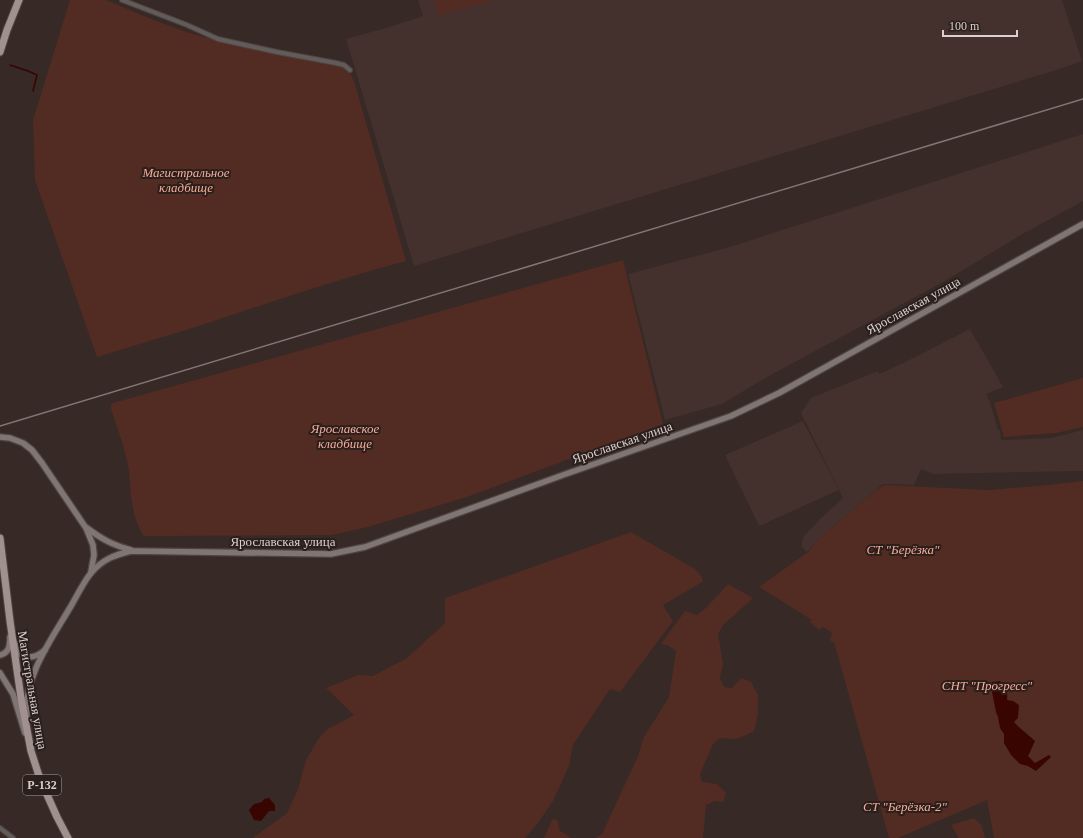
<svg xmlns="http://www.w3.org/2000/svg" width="1083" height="838" viewBox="0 0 1083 838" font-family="Georgia,serif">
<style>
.built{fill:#44302c}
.green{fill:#522c23}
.water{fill:#390500}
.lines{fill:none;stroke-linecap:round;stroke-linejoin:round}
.stream{stroke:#390500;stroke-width:1.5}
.minor-casing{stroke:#504441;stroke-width:6}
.secondary-casing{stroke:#504441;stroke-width:8}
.trunk-casing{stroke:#504441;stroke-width:9}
.minor{stroke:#615b59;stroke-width:4}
.secondary{stroke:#7f7572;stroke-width:5.5}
.trunk{stroke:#a0918e;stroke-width:7}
.rail{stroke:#817673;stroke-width:1.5}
.labels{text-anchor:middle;stroke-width:4;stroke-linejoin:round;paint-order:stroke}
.shield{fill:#2b1f1c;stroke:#a69c99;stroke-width:1}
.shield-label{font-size:12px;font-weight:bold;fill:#dad1cf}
.park-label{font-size:13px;font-style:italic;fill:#f5ac9a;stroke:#2b1f1c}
.street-label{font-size:13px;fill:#dad1cf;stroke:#2b1f1c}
</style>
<rect width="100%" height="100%" fill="#362926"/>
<g class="built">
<path d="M 418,0 L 1062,0 L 1082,61 L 1063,68 L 414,266 L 346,39 L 389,27 L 423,16 Z"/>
<path d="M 1083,134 L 1083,201 L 1021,235 L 945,281 L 769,376 L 722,404 L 665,420 L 628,274 L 723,249 Z"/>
<path d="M 970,329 L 1003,387 L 986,394 L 990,402 L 998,430 L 1000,430 L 1001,440 L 1051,438 L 1083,430 L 1083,471 L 933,474 L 921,469 L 914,485 L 883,484 L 820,538 L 807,552 L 801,546 L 804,536 L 819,520 L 843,498 L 801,413 L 811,398 L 878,371 L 879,374 L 905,362 Z"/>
<path d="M 803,421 L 839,490 L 759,526 L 725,455 Z"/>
</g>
<g class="green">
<path d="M 70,0 L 106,0 L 149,18 L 186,32 L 211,39 L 345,68 L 350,73 L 354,81 L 406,261 C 335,280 266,304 196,327 C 163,337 130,347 97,357 L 35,180 L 33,120 Z"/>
<path d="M 434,0 L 495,0 L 439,15 Z"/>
<path d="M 623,260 L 663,424 L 467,497 L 368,527 L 332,535 L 144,536 C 129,514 132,490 128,465 C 124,446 117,427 111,409 L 111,405 L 113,403 Z"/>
<path d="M 1083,378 L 1083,427 L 1056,433 L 1004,437 L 994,403 Z"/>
<path d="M 1083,481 L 1083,838 L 994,838 L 987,800 L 898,838 L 889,838 L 834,642 L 831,642 L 830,637 L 832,636 L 831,632 L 823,627 L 819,630 L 810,622 L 812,620 L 759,587 L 808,552 L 820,538 L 875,491 L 884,485 L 989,490 L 1048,485 Z"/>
<path d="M 631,532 L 695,569 L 701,575 L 703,581 L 694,587 L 663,605 L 673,621 L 620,692 L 610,689 L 573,745 L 569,766 L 553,801 L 538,823 L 525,838 L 253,838 L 287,813 L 298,789 L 306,760 L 317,741 L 326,730 L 354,715 L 326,688 L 359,675 L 373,676 L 407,658 L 445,623 L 445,598 Z"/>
<path d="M 728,584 L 753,598 L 723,625 L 718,634 L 723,664 L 720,678 L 724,687 L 732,688 L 741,678 L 751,682 L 758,695 L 758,714 L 754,731 C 739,739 737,740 720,738 L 713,744 L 700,774 L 702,782 L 717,784 L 726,793 L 723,802 L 715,801 L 706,805 L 703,838 L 596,838 L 602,834 L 638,756 L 644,737 L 669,697 L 676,651 L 669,646 L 661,644 L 685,611 L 697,615 L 707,607 Z"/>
<path d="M 553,818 L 558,821 L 559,830 L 571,838 L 544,838 Z"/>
<path d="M 974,818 L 982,826 L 985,838 L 959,838 L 951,825 Z"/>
</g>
<g class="water">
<path d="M 1000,681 C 1006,688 1008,691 1007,700 L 1013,701 L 1019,705 L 1018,718 L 1014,722 C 1020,729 1028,734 1035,741 L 1030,752 L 1028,756 L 1035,763 L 1049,755 L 1051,757 L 1036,771 L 1028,766 L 1020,764 L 1011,755 L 1004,743 L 1004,734 L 1000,728 L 998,717 L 996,712 L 991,687 L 992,682 Z"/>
<path d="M 269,798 L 275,805 L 275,811 L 269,811 L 261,821 L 254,820 L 249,810 L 254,804 L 262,802 L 264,799 Z"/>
</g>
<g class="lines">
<path class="stream" d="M 10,65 L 28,71 L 37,75 L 33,91"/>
<g class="minor-casing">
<g id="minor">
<path d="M 122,0 L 187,25 L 218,39 L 277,52 L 336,63 L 344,65 L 350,70"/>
<path d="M 0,828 L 13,838"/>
</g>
</g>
<g class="secondary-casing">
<g id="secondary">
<path d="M 0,437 L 10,438 L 23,443 L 32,450 L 42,463 L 86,528 L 93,545 L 94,555 L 91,572"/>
<path d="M 87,528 C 103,540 113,545 131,550"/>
<path d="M 15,643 C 19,661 33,660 45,650"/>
<path d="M 0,655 C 9,653 10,646 10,637"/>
<path d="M 0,673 L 13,694 L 25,733"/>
<path d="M 27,715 C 23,677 53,637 71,606 C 77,596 85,579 92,572 C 103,559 115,555 131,551 L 331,554 L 365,547 L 563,475 L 731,416 L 779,393 L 1083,224"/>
</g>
</g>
<g class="trunk-casing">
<g id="trunk">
<path d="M 0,52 L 7,30 L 19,0"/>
<path d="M 0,538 L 10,621 L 21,698 L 31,751 L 40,779 L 57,817 L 68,838"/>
</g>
</g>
<use href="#minor" class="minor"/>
<use href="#secondary" class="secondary"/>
<use href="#trunk" class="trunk"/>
<path class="rail" d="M 0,426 L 1083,99"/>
</g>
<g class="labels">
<rect class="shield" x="23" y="775" width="38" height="20" rx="3"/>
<g class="shield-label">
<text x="42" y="789">Р-132</text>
</g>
<g class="park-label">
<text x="186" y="177">Магистральное<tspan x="186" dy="15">кладбище</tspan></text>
<text x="345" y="433">Ярославское<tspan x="345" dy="15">кладбище</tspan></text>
<text x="903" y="554">СТ "Берёзка"</text>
<text x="987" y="690">СНТ "Прогресс"</text>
<text x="905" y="811">СТ "Берёзка-2"</text>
</g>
<g class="street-label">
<text transform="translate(913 305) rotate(-29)" y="5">Ярославская улица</text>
<text transform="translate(622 442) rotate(-19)" y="5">Ярославская улица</text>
<text x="283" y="546">Ярославская улица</text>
<text transform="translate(33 690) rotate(80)" y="5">Магистральная улица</text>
</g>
</g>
<path d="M943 30v6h74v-6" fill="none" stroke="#dad1cf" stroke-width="2"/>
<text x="949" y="30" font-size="12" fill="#dad1cf" stroke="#2b1f1c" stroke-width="3" paint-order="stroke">100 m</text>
</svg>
